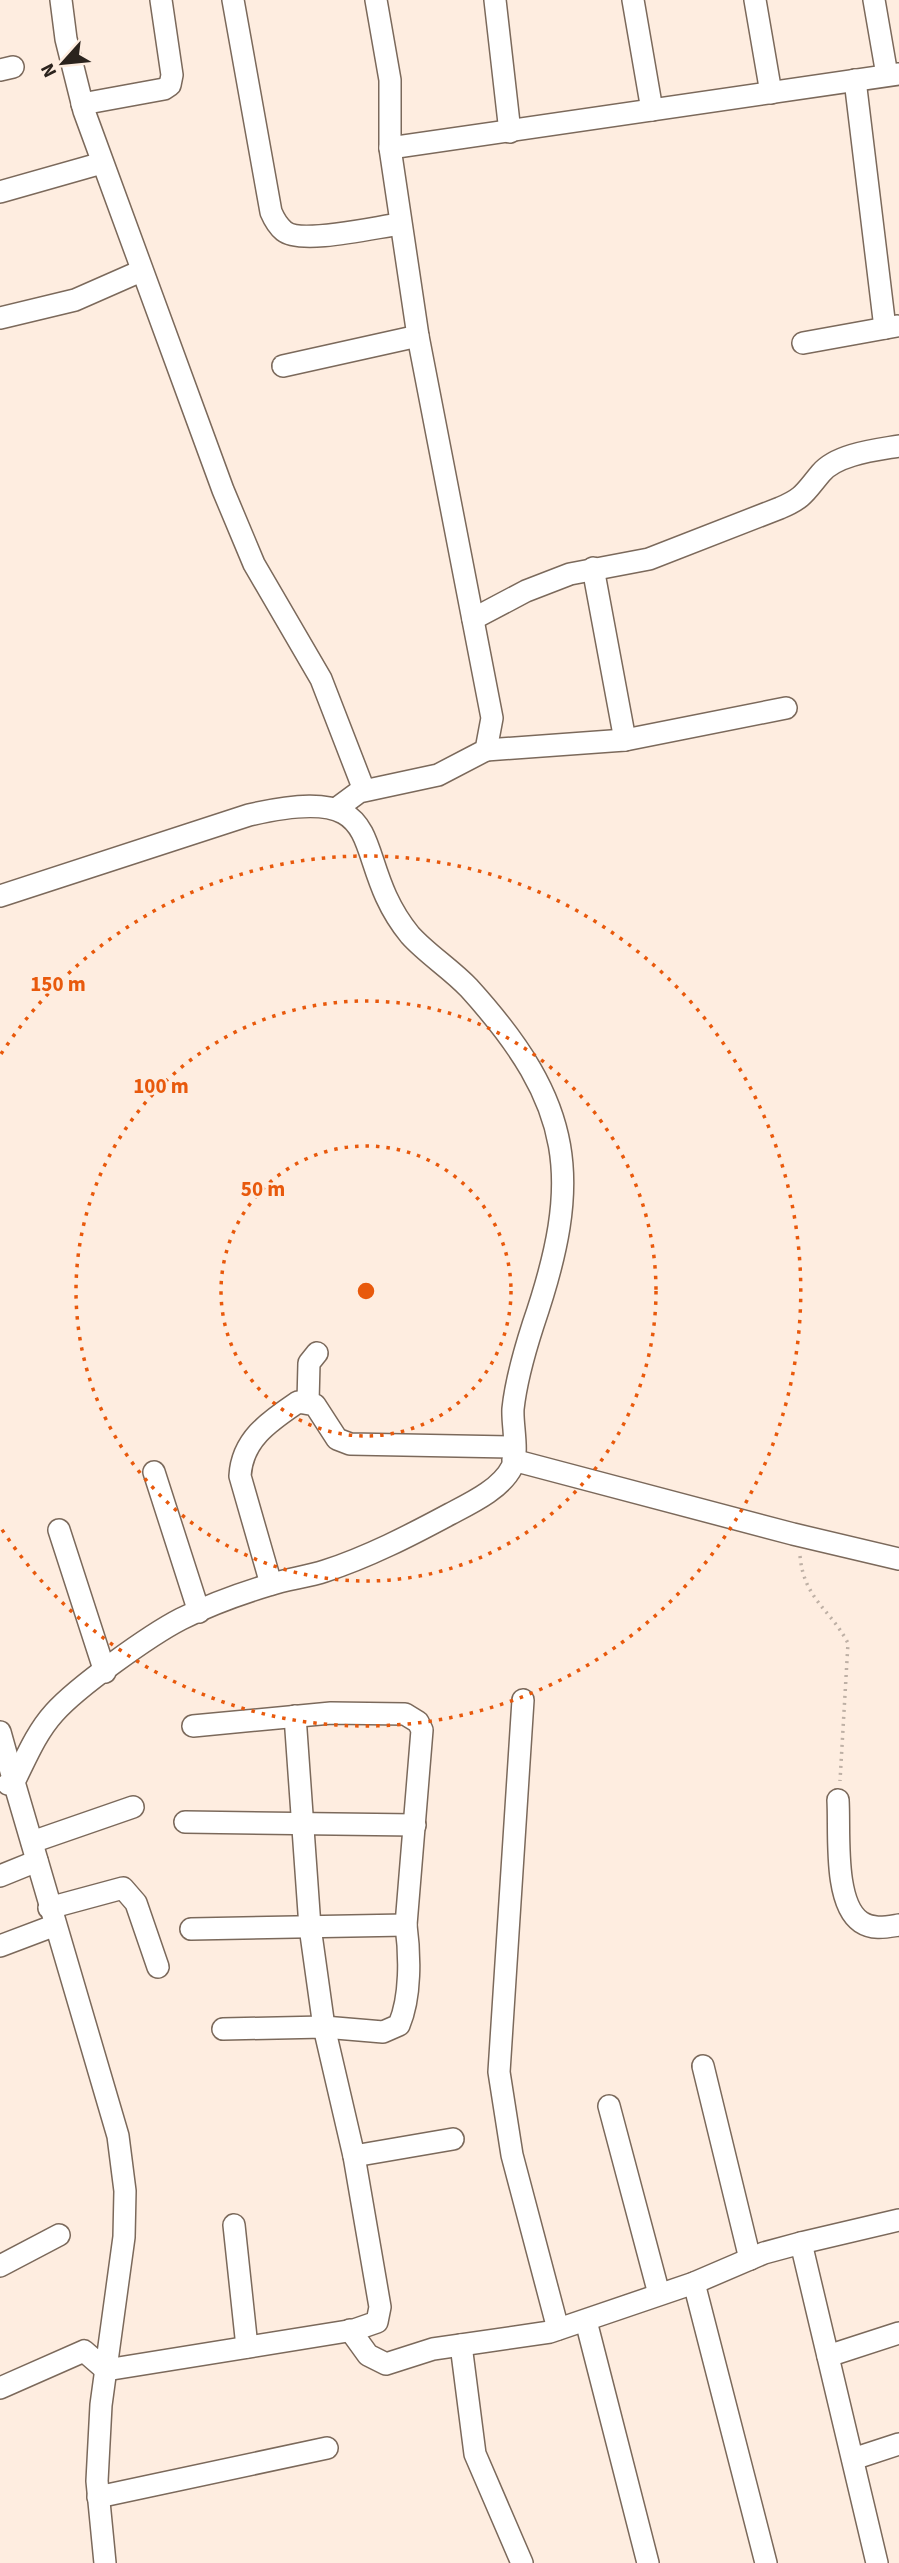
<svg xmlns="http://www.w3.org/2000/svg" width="899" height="2563" viewBox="0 0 899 2563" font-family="'Source Sans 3',sans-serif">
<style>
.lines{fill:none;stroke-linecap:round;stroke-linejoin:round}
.street-casing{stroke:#7b695b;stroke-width:24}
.path{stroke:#beb0a5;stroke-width:3.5;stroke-dasharray:2 5;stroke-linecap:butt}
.street{stroke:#fff;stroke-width:21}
.ring{fill:none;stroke:#e8590c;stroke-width:3.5;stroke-dasharray:3.5 7}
.centre{fill:#e8590c;stroke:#feede0;stroke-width:3.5}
.ring-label{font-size:21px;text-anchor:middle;font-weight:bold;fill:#e8590c;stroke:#feede0;stroke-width:5;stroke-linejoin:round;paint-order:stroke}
</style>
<rect width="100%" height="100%" fill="#feede0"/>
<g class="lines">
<g class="street-casing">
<g id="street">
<path d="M 61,0 L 66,39 L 84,111 L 223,490 L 254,564 L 321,679 L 364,790"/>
<path d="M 233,0 L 271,212 C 274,219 278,226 284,231 C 301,245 376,227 400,224"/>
<path d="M 495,0 L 510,132"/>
<path d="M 633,0 L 652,110"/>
<path d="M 755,0 L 771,93"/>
<path d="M 874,0 L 887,75"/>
<path d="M 0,70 L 13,67"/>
<path d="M 855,80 L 885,328"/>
<path d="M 82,104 L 164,89 L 170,85 L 172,75 L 161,0"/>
<path d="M 390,148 L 899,74"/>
<path d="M 0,192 L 102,163"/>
<path d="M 0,318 L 75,300 L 141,271"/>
<path d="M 803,343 L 897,326"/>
<path d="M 283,366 L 418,336"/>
<path d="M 593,568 L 625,740"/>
<path d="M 473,619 L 526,591 L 570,574 L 649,559 L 780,508 C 804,498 805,492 821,473 C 837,454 876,450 899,446"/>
<path d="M 486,750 L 625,740 L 786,708"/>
<path d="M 336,809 L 359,792 L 438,775 L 486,750 L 492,718 L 418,336 L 390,148 L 390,80 L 376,0"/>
<path d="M 0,896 L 249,815 C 400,780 345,856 410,935 C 427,954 451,969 469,988 C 575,1105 583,1179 533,1325 C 524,1353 516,1380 513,1409 C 512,1425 519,1452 512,1467 C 501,1489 471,1503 450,1514 C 409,1536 368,1557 325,1571 C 307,1577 287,1579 269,1585 C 239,1594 209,1605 181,1619 C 150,1635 77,1687 54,1713 C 36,1733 26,1758 14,1782 L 118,2136 L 125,2191 L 124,2237 L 101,2405 L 97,2481 L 105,2563"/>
<path d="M 308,1402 L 309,1363 L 317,1353"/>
<path d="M 513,1460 L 793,1534 L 899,1559"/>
<path d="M 154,1472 L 199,1612"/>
<path d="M 59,1530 L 105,1672"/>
<path d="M 271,1584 L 240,1476 C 242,1439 270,1421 298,1402 L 315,1405 L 337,1439 L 350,1444 L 513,1447"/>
<path d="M 523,1700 L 499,2072 L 512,2155 L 558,2329"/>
<path d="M 193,1726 L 331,1713 L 405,1714 L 418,1722 L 422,1730 L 406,1925 C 410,1955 411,1997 399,2025 L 383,2032 L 324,2027 L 223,2029"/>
<path d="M 0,1732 L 14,1782 L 8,1784"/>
<path d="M 838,1800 C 840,1831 833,1903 861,1922 C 873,1930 886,1927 899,1925"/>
<path d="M 185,1822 L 415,1825"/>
<path d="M 32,1842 L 133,1807"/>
<path d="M 0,1876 L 37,1861"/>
<path d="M 49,1908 L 123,1888 L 136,1903 L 158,1967"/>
<path d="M 191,1929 L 406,1925"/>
<path d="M 0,1946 L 53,1926"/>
<path d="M 703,2066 L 750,2259"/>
<path d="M 609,2106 L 659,2294"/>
<path d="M 354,2156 L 453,2139"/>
<path d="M 234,2225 L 247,2347"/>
<path d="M 801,2243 L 899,2220"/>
<path d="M 0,2266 L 59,2235"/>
<path d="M 694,2283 L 766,2563"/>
<path d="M 586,2321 L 648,2563"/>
<path d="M 350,2330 L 368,2355 L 386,2364 L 433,2349 L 550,2332 L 694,2283 L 764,2253 L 801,2243 L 877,2563"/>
<path d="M 461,2345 L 475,2454 L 522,2563"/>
<path d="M 828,2356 L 899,2333"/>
<path d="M 0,2388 L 84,2351 L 106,2370 L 354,2330 L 377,2322 L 380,2307 L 354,2156 L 324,2027 L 310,1927 L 295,1716"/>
<path d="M 853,2459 L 899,2444"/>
<path d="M 98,2497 L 327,2448"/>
</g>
</g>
<path class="path" d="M 800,1556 C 804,1599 830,1609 848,1643 L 840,1781"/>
<use href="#street" class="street"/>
</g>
<g class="ring">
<circle cx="366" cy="1291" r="145"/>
<circle cx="366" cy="1291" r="290"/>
<path d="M1 1054A435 435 0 1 1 1 1528"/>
</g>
<circle cx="366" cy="1291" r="10" class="centre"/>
<g class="ring-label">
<text x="58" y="991">150 m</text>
<text x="161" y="1093">100 m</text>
<text x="263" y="1196">50 m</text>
</g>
<g transform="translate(63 63) rotate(243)" stroke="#feede0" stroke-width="5" paint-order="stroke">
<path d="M0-5L12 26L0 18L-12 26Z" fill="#2b231d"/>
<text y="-10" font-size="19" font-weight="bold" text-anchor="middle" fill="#2b231d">N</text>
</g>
</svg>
